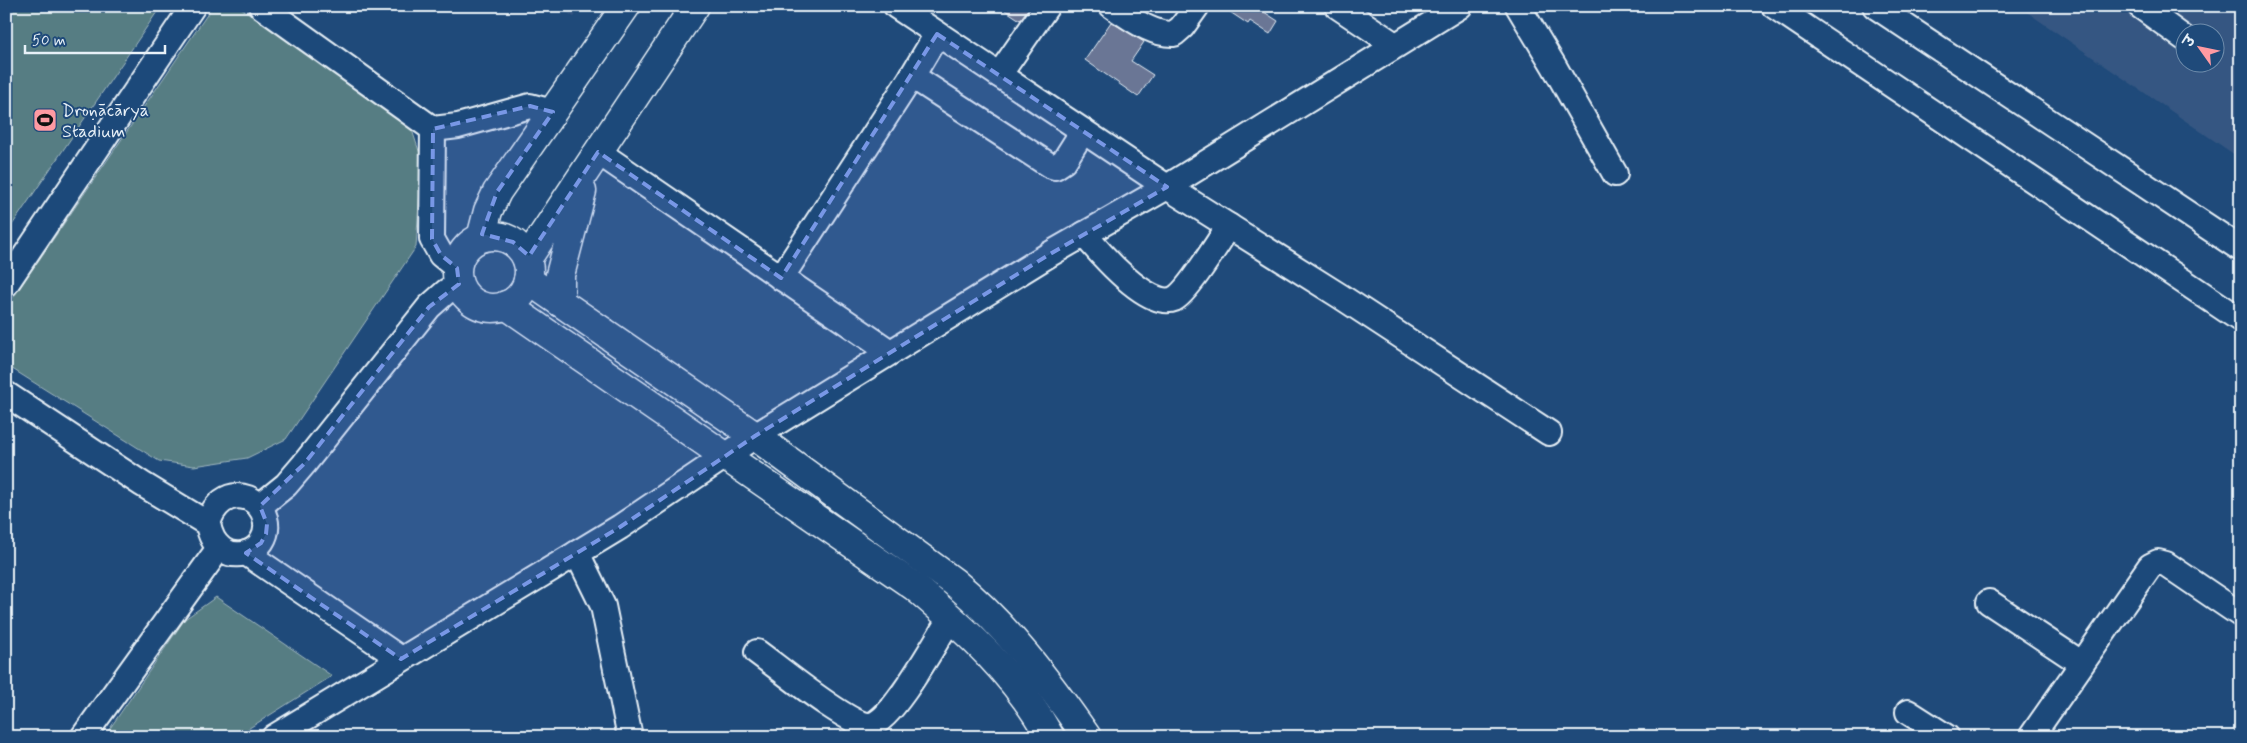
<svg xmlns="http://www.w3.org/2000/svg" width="2247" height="743" viewBox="0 0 2247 743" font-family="Mynerve,'Playpen Sans Deva',sans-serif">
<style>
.built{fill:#365782;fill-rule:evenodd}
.green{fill:#577d83;stroke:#a0b7be}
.building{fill:#6b7695;stroke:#e8f1f8}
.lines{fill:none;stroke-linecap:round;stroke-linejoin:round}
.minor-casing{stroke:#e8f1f8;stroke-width:28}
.major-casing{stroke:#e8f1f8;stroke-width:31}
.minor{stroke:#1f4a7a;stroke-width:24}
.major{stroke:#1f4a7a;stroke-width:28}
.marked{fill:#7897e6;fill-opacity:0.2;stroke:#7897e6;stroke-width:4;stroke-dasharray:10 6;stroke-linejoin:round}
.labels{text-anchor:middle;stroke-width:4;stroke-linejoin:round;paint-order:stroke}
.poi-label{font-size:18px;fill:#e8f1f8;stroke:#1f4a7a;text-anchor:start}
</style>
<rect width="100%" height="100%" fill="#1f4a7a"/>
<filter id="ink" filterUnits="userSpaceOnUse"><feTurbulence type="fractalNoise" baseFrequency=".02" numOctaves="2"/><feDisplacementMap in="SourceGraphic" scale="10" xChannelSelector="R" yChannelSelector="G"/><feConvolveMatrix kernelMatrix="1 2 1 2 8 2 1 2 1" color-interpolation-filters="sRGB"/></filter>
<g filter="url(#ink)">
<g class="built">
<path d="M 557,6 L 581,6 L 574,17 Z"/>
<path d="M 2018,6 L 2241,6 L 2241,159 ZM 2184,32 L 2214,32 L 2214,62 L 2184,62 Z"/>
</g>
<g class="green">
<path d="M 6,6 L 161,6 L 6,234 Z"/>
<path d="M 213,6 L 238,6 L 409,121 L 422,160 L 416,247 L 286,439 L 247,458 L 194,466 L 159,461 L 6,365 L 6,308 Z"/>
<path d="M 216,597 L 332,676 L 235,737 L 104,737 L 185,619 Z"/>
</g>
<g class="building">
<path d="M 999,6 L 1030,6 L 1020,20 Z"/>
<path d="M 1221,6 L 1259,6 L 1258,8 L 1278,21 L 1270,34 L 1250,21 L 1248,24 Z"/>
<path d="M 1111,22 L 1144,42 L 1131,61 L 1153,75 L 1138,97 L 1085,60 Z"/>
</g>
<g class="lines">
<g class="minor-casing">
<g id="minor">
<path d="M 261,6 L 433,129 L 458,126 L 530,106 L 553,112"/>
<path d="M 896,6 L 1167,187 L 1340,296 L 1549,433"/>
<path d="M 1112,6 C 1131,18 1151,35 1174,34 L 1182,27 L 1197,6"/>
<path d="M 1337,6 L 1395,45"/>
<path d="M 1518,6 L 1554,66 L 1615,174"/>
<path d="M 1774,6 L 2241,320"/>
<path d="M 1875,6 L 2241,249"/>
<path d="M 2140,6 L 2184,38"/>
<path d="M 999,75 L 1047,6"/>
<path d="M 912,76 L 1049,165 L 1055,167 L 1064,161 L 1083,131"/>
<path d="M 433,129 L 432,239 L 441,255 L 457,268"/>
<path d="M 598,152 L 890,352"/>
<path d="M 1084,234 C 1098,251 1148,310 1174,299 C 1187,293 1219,241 1229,226"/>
<path d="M 781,278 L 912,76 L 937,34"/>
<path d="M 6,284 L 193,6"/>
<path d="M 6,394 L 142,484 L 208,524 C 217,574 275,555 265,518 C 263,509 256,501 248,498 C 228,491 213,505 208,524"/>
<path d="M 260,506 L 286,485 L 304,464 L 429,307 L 447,291 L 459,284"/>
<path d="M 246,553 L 401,659"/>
<path d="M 577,553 L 603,606 L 630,737"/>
<path d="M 1989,602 L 2081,663"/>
<path d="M 757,652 C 778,667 848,725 869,725 C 891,724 938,637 951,617"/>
<path d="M 1908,712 L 1947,737"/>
<path d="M 83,737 L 219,548"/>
<path d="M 274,737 L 620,527 L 755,436 L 1050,254 L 1167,187 L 1460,6"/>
<path d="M 2031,737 L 2150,566 L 2158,562 L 2166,564 L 2241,615"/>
</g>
</g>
<g class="major-casing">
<g id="major">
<circle cx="493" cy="272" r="36"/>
<path d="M 481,238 L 488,211 L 497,192 L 626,6"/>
<path d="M 527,259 L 695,6"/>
<path d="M 528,280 L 755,436 L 954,582 C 1006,625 1048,681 1087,737"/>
<path d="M 560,302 L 560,275 L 582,191"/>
<path d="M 506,305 L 915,587 C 967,631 1017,676 1050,737"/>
</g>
</g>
<use href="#minor" class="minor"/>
<use href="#major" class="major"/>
</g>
</g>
<path class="marked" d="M 937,34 L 1167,187 L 1050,254 L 755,436 L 620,527 L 401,659 L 246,553 L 261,543 L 266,534 L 267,524 L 260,506 L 304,464 L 429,307 L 459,284 L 457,268 L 441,255 L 432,239 L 433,129 L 530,106 L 553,112 L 497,192 L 482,234 L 513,242 L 529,256 L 598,152 L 781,278 Z"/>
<defs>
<g id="stadium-square" transform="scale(1.25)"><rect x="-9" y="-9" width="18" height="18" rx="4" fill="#ff9aa2" stroke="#1f4a7a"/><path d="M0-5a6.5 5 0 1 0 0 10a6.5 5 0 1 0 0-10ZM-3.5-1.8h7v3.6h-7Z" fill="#111"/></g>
</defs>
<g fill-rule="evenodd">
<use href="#stadium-square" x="45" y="120"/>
</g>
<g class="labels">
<g class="poi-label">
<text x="62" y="116">Droṇācārya<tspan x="62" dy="21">Stadium</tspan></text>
</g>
</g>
<rect width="2247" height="743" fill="none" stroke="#1f4a7a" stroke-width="25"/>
<rect x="12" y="12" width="2222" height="718" fill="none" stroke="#e8f1f8" stroke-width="2" filter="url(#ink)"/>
<g transform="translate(2200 48) rotate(303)"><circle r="24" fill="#1f4a7a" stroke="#6f8dac"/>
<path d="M0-4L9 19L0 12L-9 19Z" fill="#ff9aa2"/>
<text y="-8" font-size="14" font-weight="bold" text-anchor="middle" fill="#e8f1f8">उ</text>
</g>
<path d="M25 45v8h140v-8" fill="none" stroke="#e8f1f8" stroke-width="2.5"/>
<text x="32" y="45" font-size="15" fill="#e8f1f8" stroke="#1f4a7a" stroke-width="4" paint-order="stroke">50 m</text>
</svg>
